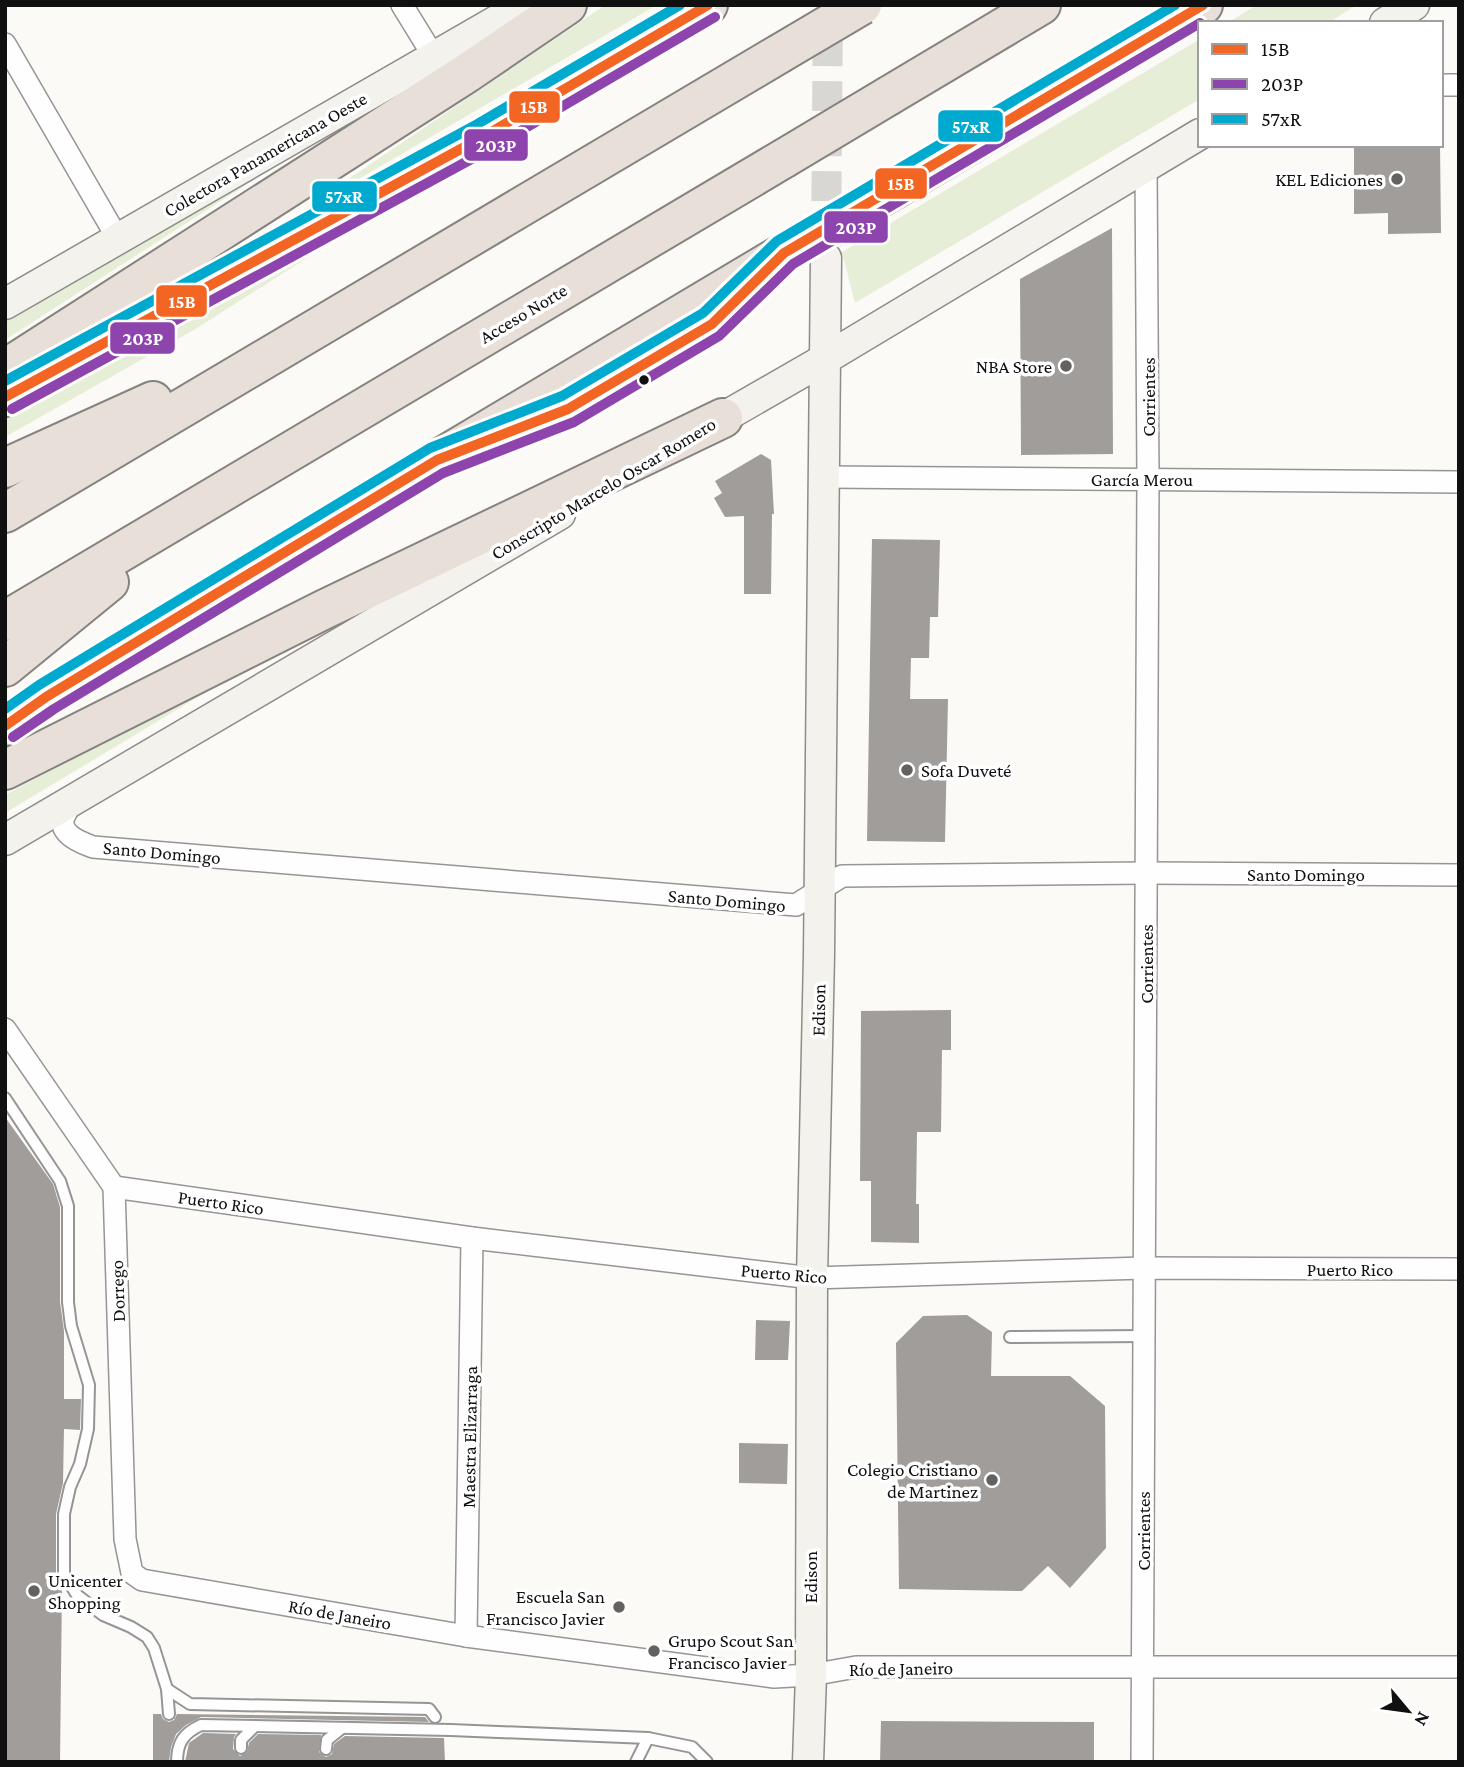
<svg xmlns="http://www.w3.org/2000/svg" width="1464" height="1767" viewBox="0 0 1464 1767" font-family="'Crimson Pro',serif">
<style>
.green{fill:#e7eed8}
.building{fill:#a09d9b}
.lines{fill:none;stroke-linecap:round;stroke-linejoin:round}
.secondary-tunnel{stroke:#d9d7d4;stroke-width:30;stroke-dasharray:30 15;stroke-linecap:butt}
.lane-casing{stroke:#969594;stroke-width:14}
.street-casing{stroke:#969594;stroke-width:24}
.secondary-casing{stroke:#8d8c8a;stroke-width:33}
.highway-casing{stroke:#848381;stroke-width:42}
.lane{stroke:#fffefe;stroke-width:10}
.street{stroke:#fffefe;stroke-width:21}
.secondary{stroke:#f4f2ec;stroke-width:30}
.highway{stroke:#e8dfd9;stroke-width:38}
.highway-bridge-casing{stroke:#848381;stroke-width:42;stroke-linecap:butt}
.highway-bridge{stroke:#e8dfd9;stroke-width:38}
.bus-1-casing{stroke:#fff;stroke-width:16}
.bus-2-casing{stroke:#fff;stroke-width:16}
.bus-3-casing{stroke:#fff;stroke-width:16}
.bus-1{stroke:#f26522;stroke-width:10}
.bus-2{stroke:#8e44ad;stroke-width:10}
.bus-3{stroke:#00a9ce;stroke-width:10}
.poi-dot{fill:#636260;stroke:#fff;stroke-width:2.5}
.bus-dot{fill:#101010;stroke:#fff;stroke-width:2.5}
.labels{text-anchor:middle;stroke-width:7;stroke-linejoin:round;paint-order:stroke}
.street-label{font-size:19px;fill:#101010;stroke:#fff}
.poi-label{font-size:19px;fill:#101010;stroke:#fff;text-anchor:end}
.line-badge{stroke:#fff;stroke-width:2.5}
.badge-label{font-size:19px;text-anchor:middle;font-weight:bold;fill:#fff}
</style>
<rect width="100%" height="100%" fill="#fcfaf6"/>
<g class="green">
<path d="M 605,5 L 657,5 L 285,222 Z"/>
<path d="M 1257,5 L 1357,5 L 1328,23 L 1227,23 Z"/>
<path d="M 1200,39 L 1200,99 L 855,303 L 842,252 Z"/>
<path d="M 398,87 L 5,340 L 5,320 Z"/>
<path d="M 351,230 L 194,330 L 5,437 L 5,418 Z"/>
<path d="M 263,658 L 5,813 L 5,795 Z"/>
</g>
<g class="building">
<path d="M 1354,145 L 1440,145 L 1441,233 L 1388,234 L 1388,213 L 1354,214 Z"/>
<path d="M 1112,228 L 1113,454 L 1021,455 L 1020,279 Z"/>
<path d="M 761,454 L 771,460 L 774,514 L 772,514 L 771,594 L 744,594 L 744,516 L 725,517 L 714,498 L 722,493 L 715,481 Z"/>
<path d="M 872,539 L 940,540 L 938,617 L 930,617 L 929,658 L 911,658 L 910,699 L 948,699 L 945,842 L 867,841 Z"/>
<path d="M 951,1010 L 951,1050 L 942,1050 L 941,1132 L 917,1132 L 916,1204 L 919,1204 L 919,1243 L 871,1242 L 871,1181 L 860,1181 L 861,1011 Z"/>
<path d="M 5,1117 L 53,1184 L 60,1207 L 60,1302 L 64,1331 L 64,1399 L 81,1399 L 80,1430 L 64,1429 L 63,1483 L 56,1514 L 56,1574 L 62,1586 L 60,1762 L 5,1762 Z"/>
<path d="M 967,1315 L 992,1332 L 991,1376 L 1070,1376 L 1105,1406 L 1106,1548 L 1070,1588 L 1048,1566 L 1022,1591 L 899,1589 L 896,1343 L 923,1316 Z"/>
<path d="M 756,1320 L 790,1321 L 788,1360 L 755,1360 Z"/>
<path d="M 739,1443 L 788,1444 L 787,1484 L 739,1483 Z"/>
<path d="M 153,1714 L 161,1714 L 163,1719 L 169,1722 L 174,1720 L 177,1714 L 425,1717 L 429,1722 L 201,1717 L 186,1725 L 176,1734 L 171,1747 L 169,1762 L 153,1762 Z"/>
<path d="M 881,1721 L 1094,1722 L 1094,1762 L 880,1762 Z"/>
<path d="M 203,1733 L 236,1734 L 234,1737 L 233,1749 L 240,1756 L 247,1752 L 249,1743 L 258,1734 L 321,1735 L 319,1752 L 326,1757 L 332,1754 L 334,1744 L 345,1736 L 444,1738 L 445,1762 L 185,1762 L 189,1743 Z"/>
</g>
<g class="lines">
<path class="secondary-tunnel" d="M 826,246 L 828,9"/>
<g class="lane-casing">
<g id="lane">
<path d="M 534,422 L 568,409 L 712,324 L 735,301"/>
<path d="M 5,1098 L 60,1181 L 68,1206 L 68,1302 L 71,1326 L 89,1385 L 88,1429 L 80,1464 L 70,1487 L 64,1514 L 64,1574 L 77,1595 L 103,1615 L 131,1627 L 147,1637 L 154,1648 L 167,1689 L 169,1714"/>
<path d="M 1010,1337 L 1144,1336"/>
<path d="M 167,1689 L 190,1704 L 429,1709 L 435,1717"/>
<path d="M 241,1748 L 241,1740 L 255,1726"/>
<path d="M 326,1749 L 327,1740 L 342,1728"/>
<path d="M 177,1762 C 177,1742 184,1733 201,1725 L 451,1730 L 648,1738 L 692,1747 L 707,1762"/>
<path d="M 636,1762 L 648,1738"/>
</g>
</g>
<g class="street-casing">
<g id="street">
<path d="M 402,5 L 434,57"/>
<path d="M 5,44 L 118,239"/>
<path d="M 1441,85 L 1459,85"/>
<path d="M 825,477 L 1459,482"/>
<path d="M 71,803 C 69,808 64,815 63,820 C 61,835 82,843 93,847 L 796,905 L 842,876 L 1146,873 L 1459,875"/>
<path d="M 5,1029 L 114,1187 L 125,1539 L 132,1573 L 142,1580 L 466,1636 L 774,1677 L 811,1675 L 856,1667 L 1459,1667"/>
<path d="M 114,1187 L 472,1238 L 812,1278 L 1144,1268 L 1459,1269"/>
<path d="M 466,1636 L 472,1238"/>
<path d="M 1142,1762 L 1148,479 L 1146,166"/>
</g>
</g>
<g class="secondary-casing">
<g id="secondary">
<path d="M 1385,23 L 1414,5"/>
<path d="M 5,304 L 524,5"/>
<path d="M 705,428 L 825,359 L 1200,134"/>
<path d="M 5,840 L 560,514"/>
<path d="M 808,1762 L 811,1675 L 812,1278 L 819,955 L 826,258"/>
</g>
</g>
<g class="highway-casing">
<g id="highway">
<path d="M 890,95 L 1041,5"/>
<path d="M 898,187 L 1203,5"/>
<path d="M 5,369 L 467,73 L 567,5"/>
<path d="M 5,397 L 481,138 L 708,5"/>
<path d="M 5,468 L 153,401"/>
<path d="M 5,513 L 779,54"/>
<path d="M 5,621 L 783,159"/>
<path d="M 5,667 L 109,582"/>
<path d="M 5,726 L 46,697 L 437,460 L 789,250"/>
<path d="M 5,770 L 323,610 L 723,418"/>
</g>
</g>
<use href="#lane" class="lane"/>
<use href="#street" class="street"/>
<use href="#secondary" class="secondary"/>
<use href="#highway" class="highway"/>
<g class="highway-bridge-casing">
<g id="highway-bridge">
<path d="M 779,54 L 862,5"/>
<path d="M 783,159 L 890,95"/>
<path d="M 789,250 L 898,187"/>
</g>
</g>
<use href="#highway-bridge" class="highway-bridge"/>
<g class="bus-1-casing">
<g id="bus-1">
<path d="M 5,397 L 481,138 L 708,5"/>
<path d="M 5,726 L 46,697 L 437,460 L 568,409 L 712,324 L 784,253 L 1203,5"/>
</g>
</g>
<g class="bus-2-casing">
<g id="bus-2">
<path d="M 12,409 L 488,150 L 715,17"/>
<path d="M 13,737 L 54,709 L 443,473 L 574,422 L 719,336 L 793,264 L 1200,23"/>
</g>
</g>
<g class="bus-3-casing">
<g id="bus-3">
<path d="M 5,381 L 474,126 L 680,5"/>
<path d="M 5,709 L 39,685 L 430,448 L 562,396 L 703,313 L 777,241 L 1175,5"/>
</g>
</g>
<use href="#bus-1" class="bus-1"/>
<use href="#bus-2" class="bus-2"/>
<use href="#bus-3" class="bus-3"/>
</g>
<g class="poi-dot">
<circle cx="1397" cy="179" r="7"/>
<circle cx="1066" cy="366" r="7"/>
<circle cx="907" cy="770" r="7"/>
<circle cx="992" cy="1480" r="7"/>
<circle cx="34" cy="1591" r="7"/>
<circle cx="619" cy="1607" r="7"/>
<circle cx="654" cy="1651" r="7"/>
</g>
<circle class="bus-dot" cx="644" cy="380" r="6"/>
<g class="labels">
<g class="street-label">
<text transform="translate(265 154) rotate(-30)" y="7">Colectora Panamericana Oeste</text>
<text transform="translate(523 313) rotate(-31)" y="7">Acceso Norte</text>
<text transform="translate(1148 397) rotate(-90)" y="7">Corrientes</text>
<text x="1142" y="486">García Merou</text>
<text transform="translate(603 488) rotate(-31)" y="7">Conscripto Marcelo Oscar Romero</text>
<text transform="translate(162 852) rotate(5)" y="7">Santo Domingo</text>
<text x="1306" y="881">Santo Domingo</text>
<text transform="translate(727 900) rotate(5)" y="7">Santo Domingo</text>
<text transform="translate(1146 964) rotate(-90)" y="7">Corrientes</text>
<text transform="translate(818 1010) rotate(-89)" y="7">Edison</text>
<text transform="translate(221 1202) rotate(8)" y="7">Puerto Rico</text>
<text x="1350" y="1276">Puerto Rico</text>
<text transform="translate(784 1273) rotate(5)" y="7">Puerto Rico</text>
<text transform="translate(117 1291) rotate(-92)" y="7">Dorrego</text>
<text transform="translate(469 1437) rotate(-89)" y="7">Maestra Elizarraga</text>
<text transform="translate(1143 1531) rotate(-90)" y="7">Corrientes</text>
<text transform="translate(810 1577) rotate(-90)" y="7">Edison</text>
<text transform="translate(340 1614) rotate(10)" y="7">Río de Janeiro</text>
<text transform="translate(901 1668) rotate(-1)" y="7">Río de Janeiro</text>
</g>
<g class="poi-label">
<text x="1383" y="186">KEL Ediciones</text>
<text x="1052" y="373">NBA Store</text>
<text x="921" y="777" text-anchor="start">Sofa Duveté</text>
<text x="978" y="1476">Colegio Cristiano<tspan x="978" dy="22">de Martinez</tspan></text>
<text x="48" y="1587" text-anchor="start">Unicenter<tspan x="48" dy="22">Shopping</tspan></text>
<text x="605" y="1603">Escuela San<tspan x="605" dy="22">Francisco Javier</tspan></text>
<text x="668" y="1647" text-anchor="start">Grupo Scout San<tspan x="668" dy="22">Francisco Javier</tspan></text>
</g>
</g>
<g class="line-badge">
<rect x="508" y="90" width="53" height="34" rx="7" fill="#f26522"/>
<rect x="937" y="109" width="67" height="34" rx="7" fill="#00a9ce"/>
<rect x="463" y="128" width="66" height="34" rx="7" fill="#8e44ad"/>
<rect x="874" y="167" width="54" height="33" rx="7" fill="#f26522"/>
<rect x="311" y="180" width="67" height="33" rx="7" fill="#00a9ce"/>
<rect x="823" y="210" width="66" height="34" rx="7" fill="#8e44ad"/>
<rect x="155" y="284" width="53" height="34" rx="7" fill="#f26522"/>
<rect x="109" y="321" width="67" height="34" rx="7" fill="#8e44ad"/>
</g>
<g class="badge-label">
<text x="534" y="113">15B</text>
<text x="971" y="133">57xR</text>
<text x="496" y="152">203P</text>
<text x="901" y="190">15B</text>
<text x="344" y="203">57xR</text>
<text x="856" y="234">203P</text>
<text x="182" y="308">15B</text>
<text x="143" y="345">203P</text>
</g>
<rect width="1464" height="1767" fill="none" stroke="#101010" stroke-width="14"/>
<rect x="1198" y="21" width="245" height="126" fill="#ffffff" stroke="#9f9f9f" stroke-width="2"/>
<rect x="1212" y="44" width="35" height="10" fill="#f26522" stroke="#9f9f9f" stroke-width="2"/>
<text x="1261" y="56" font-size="21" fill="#101010">15B</text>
<rect x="1212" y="79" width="35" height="10" fill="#8e44ad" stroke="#9f9f9f" stroke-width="2"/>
<text x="1261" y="91" font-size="21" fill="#101010">203P</text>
<rect x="1212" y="114" width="35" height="10" fill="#00a9ce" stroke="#9f9f9f" stroke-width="2"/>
<text x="1261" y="126" font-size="21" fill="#101010">57xR</text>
<g transform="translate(1408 1711) rotate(119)" stroke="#ffffff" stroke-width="5" paint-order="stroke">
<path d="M0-5L12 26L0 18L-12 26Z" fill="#101010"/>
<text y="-10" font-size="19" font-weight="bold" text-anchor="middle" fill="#101010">N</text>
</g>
</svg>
